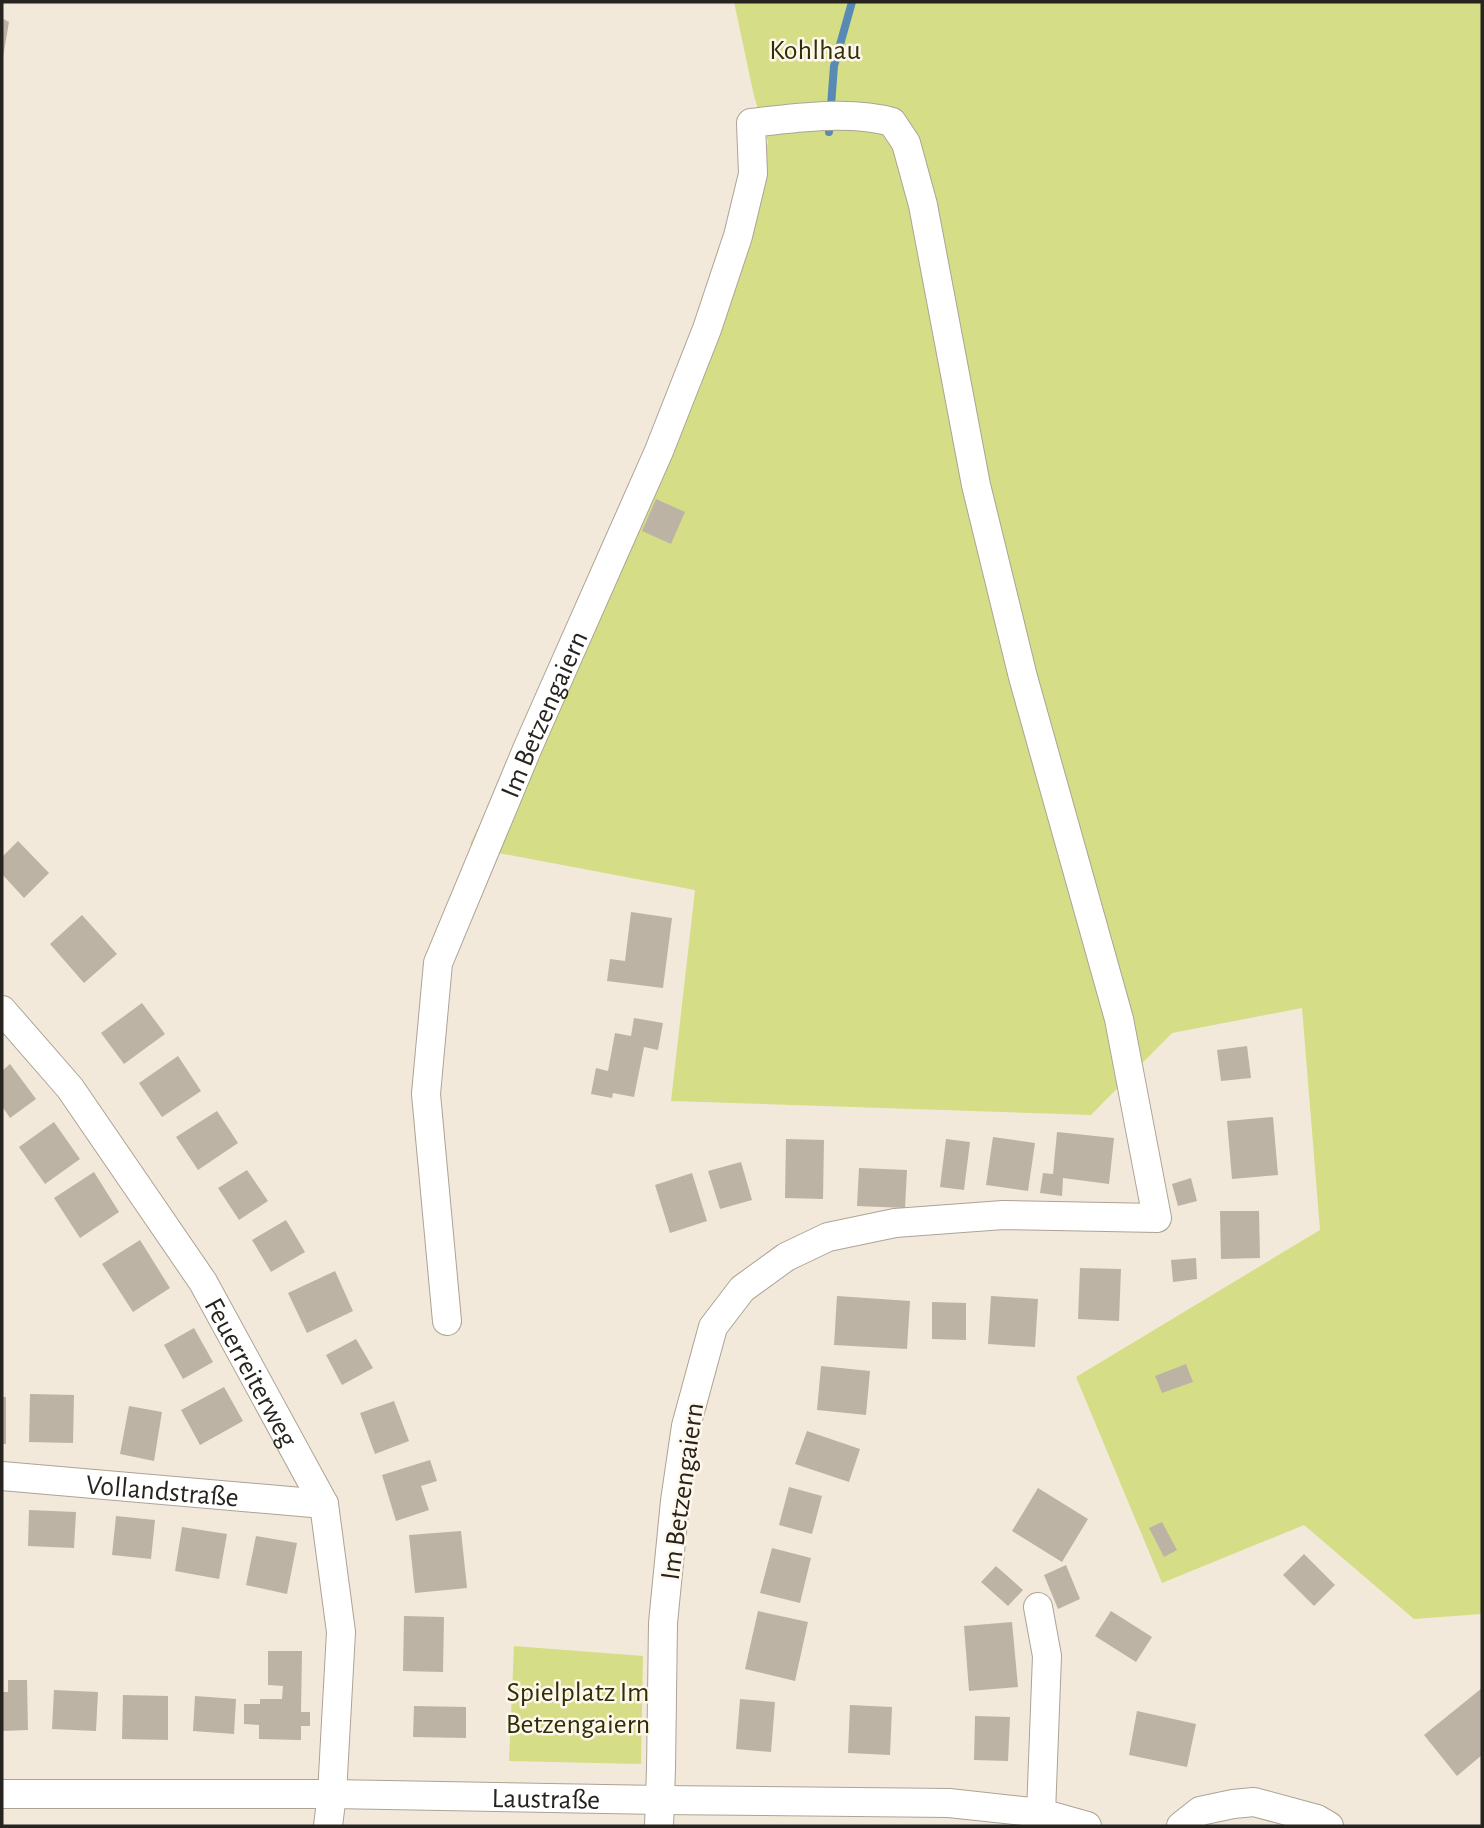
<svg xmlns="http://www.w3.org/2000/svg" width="1484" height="1828" viewBox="0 0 1484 1828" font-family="'Alegreya Sans',sans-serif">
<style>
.green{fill:#d5de87}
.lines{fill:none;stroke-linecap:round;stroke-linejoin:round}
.stream{stroke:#578bb4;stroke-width:8}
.building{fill:#bcb3a5}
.minor-casing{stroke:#aca395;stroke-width:30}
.minor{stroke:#fff;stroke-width:28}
.labels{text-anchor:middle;stroke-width:5;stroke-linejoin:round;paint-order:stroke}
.park-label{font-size:28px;fill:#2c2f07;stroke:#fff7eb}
.street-label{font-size:28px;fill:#27231e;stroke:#fff7eb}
</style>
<rect width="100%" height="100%" fill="#f3e9db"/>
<g class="green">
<path d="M 734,2 L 1482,2 L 1482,1614 L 1414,1619 L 1304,1525 L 1162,1583 L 1076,1377 L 1320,1230 L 1302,1008 L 1172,1033 L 1091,1115 L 671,1101 L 695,890 L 493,852 L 470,844 L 700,388 L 768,142 L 754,96 Z"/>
<path d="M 514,1646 L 643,1656 L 641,1764 L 509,1761 Z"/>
</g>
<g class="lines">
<path class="stream" d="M 829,132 L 834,66 L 852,2"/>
</g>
<g class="building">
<path d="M 2,18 L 9,22 L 3,57 L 2,57 Z"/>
<path d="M 656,499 L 685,512 L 671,544 L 642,531 Z"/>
<path d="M 18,841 L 49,873 L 24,898 L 2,874 L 2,857 Z"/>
<path d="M 631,912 L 672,918 L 663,988 L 607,981 L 610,959 L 625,961 Z"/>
<path d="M 82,915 L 117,954 L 84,983 L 50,944 Z"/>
<path d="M 142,1003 L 165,1034 L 124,1064 L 101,1033 Z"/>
<path d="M 634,1018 L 663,1023 L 658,1050 L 644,1047 L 634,1097 L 613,1093 L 612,1098 L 591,1094 L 596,1068 L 608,1071 L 615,1033 L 631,1036 Z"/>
<path d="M 1247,1046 L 1251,1078 L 1221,1081 L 1217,1050 Z"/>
<path d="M 178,1056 L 201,1091 L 162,1117 L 139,1083 Z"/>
<path d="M 10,1064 L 36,1099 L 10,1118 L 2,1106 L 2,1071 Z"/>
<path d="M 217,1111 L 238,1143 L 198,1170 L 176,1137 Z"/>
<path d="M 1273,1117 L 1278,1175 L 1232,1179 L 1227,1121 Z"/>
<path d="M 54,1122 L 80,1159 L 45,1184 L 19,1147 Z"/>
<path d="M 1057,1132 L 1114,1138 L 1109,1184 L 1063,1178 L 1062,1196 L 1040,1193 L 1043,1173 L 1053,1174 Z"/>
<path d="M 993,1137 L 1035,1143 L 1028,1191 L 986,1185 Z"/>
<path d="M 786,1139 L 824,1140 L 823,1199 L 785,1198 Z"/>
<path d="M 946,1139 L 970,1142 L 964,1190 L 940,1187 Z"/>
<path d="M 741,1162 L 752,1200 L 720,1209 L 708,1171 Z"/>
<path d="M 859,1168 L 907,1170 L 905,1208 L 857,1206 Z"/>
<path d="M 247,1170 L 268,1201 L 239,1220 L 218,1188 Z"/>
<path d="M 94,1172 L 119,1212 L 80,1238 L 54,1198 Z"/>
<path d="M 692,1173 L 707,1221 L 670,1233 L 655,1185 Z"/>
<path d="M 1191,1178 L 1197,1201 L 1178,1206 L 1172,1184 Z"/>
<path d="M 1220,1211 L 1259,1211 L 1260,1258 L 1221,1259 Z"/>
<path d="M 286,1220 L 305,1252 L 271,1272 L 252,1240 Z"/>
<path d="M 140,1240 L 170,1288 L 133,1312 L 102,1264 Z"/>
<path d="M 1196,1258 L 1197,1279 L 1173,1282 L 1171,1260 Z"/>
<path d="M 1080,1268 L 1121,1269 L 1119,1321 L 1078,1319 Z"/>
<path d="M 335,1271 L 353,1311 L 307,1333 L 288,1293 Z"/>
<path d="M 837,1296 L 910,1301 L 907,1349 L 834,1345 Z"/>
<path d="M 991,1296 L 1038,1299 L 1035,1347 L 988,1344 Z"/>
<path d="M 932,1302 L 966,1303 L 966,1340 L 932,1339 Z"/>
<path d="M 194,1328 L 213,1362 L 183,1379 L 164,1345 Z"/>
<path d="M 356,1339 L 373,1368 L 342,1385 L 326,1355 Z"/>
<path d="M 1186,1364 L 1193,1382 L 1162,1393 L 1155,1376 Z"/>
<path d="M 821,1366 L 870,1371 L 866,1415 L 817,1410 Z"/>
<path d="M 224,1387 L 243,1421 L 200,1445 L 181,1410 Z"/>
<path d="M 30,1394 L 74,1395 L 73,1443 L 29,1442 Z"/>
<rect x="2" y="1397" width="4" height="47"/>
<path d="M 394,1401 L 409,1441 L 375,1454 L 360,1413 Z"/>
<path d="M 129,1406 L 162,1412 L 154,1461 L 120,1454 Z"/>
<path d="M 807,1431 L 860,1449 L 849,1482 L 795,1464 Z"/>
<path d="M 430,1460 L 437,1481 L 421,1486 L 429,1510 L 396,1521 L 382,1475 Z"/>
<path d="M 789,1487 L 822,1496 L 812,1534 L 779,1525 Z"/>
<path d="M 1038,1488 L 1088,1519 L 1062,1562 L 1012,1531 Z"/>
<path d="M 29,1510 L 76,1512 L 74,1548 L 28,1546 Z"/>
<path d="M 116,1516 L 155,1520 L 151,1559 L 112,1555 Z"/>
<path d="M 1162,1522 L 1177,1550 L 1164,1557 L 1149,1528 Z"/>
<path d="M 182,1527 L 227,1534 L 219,1579 L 175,1571 Z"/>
<path d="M 461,1531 L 467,1588 L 415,1593 L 409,1535 Z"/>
<path d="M 256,1536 L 297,1543 L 287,1594 L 246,1585 Z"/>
<path d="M 772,1548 L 811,1558 L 800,1603 L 760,1593 Z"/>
<path d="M 1304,1554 L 1335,1585 L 1314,1606 L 1283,1575 Z"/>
<path d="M 1066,1565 L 1080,1599 L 1058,1609 L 1044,1575 Z"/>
<path d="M 996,1566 L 1023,1590 L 1008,1606 L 981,1582 Z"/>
<path d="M 758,1611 L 808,1622 L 795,1681 L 745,1669 Z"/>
<path d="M 1111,1611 L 1152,1637 L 1136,1662 L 1095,1636 Z"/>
<path d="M 404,1616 L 444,1617 L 443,1672 L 403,1671 Z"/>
<path d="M 1012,1622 L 1018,1687 L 969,1691 L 964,1626 Z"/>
<path d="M 268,1651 L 302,1651 L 301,1712 L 310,1712 L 310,1726 L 301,1726 L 301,1740 L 259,1739 L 259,1725 L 244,1724 L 244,1704 L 260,1704 L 260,1699 L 282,1699 L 283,1686 L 268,1685 Z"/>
<path d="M 8,1680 L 27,1680 L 28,1730 L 2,1731 L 2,1692 L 8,1692 Z"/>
<path d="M 1482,1688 L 1482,1755 L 1457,1776 L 1424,1735 Z"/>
<path d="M 54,1690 L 98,1692 L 96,1731 L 52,1729 Z"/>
<path d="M 123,1695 L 168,1696 L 168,1740 L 122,1739 Z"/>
<path d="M 195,1696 L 236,1699 L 234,1734 L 193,1731 Z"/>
<path d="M 740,1699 L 775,1702 L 771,1752 L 736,1749 Z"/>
<path d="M 850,1705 L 892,1707 L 890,1755 L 848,1753 Z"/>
<path d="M 414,1706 L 466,1707 L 466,1738 L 413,1737 Z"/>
<path d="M 1137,1711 L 1196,1724 L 1187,1767 L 1129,1755 Z"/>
<path d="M 975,1716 L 1010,1717 L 1008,1761 L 974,1760 Z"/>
</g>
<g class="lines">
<g class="minor-casing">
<g id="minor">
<path id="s1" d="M 2,1010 L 70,1088 L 203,1282 L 324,1504 L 341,1632 L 332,1794 L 328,1826"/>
<path id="s2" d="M 447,1321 L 426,1094 L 438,963 L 528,747 L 659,451 L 707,329 L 738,236 L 753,174 L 751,123 C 793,118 851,110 892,122 L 906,143 L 923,205 L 976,485 L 1023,677 L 1119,1019 L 1157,1218 L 1003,1215 L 895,1223 L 828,1237 L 786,1257 L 742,1289 L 713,1327 L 686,1426 L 675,1501 L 663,1623 L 661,1769 L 659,1826"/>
<path id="s3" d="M 2,1476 L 324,1504"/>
<path d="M 1038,1607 L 1047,1656 L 1041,1813"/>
<path id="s4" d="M 2,1794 L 332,1794 L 660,1800 L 949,1803 L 1041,1813 L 1087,1826"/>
<path d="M 1181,1826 L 1200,1811 L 1233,1804 L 1254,1802 L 1317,1819 L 1329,1826"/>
</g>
</g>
<use href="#minor" class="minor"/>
</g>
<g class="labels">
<g class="park-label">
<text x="815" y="59">Kohlhau</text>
<text x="578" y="1701">Spielplatz Im<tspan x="578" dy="32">Betzengaiern</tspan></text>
</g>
<g class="street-label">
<text dy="10" stroke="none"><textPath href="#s2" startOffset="630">Im Betzengaiern</textPath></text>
<text dy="10" stroke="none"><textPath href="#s1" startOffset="441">Feuerreiterweg</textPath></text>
<text dy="10" stroke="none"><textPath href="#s3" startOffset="161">Vollandstraße</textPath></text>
<text transform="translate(681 1491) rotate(-82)" y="10">Im Betzengaiern</text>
<text dy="10" stroke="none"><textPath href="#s4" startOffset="544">Laustraße</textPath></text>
</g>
</g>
<rect width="1484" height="1828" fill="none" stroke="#27231e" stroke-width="7"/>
</svg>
